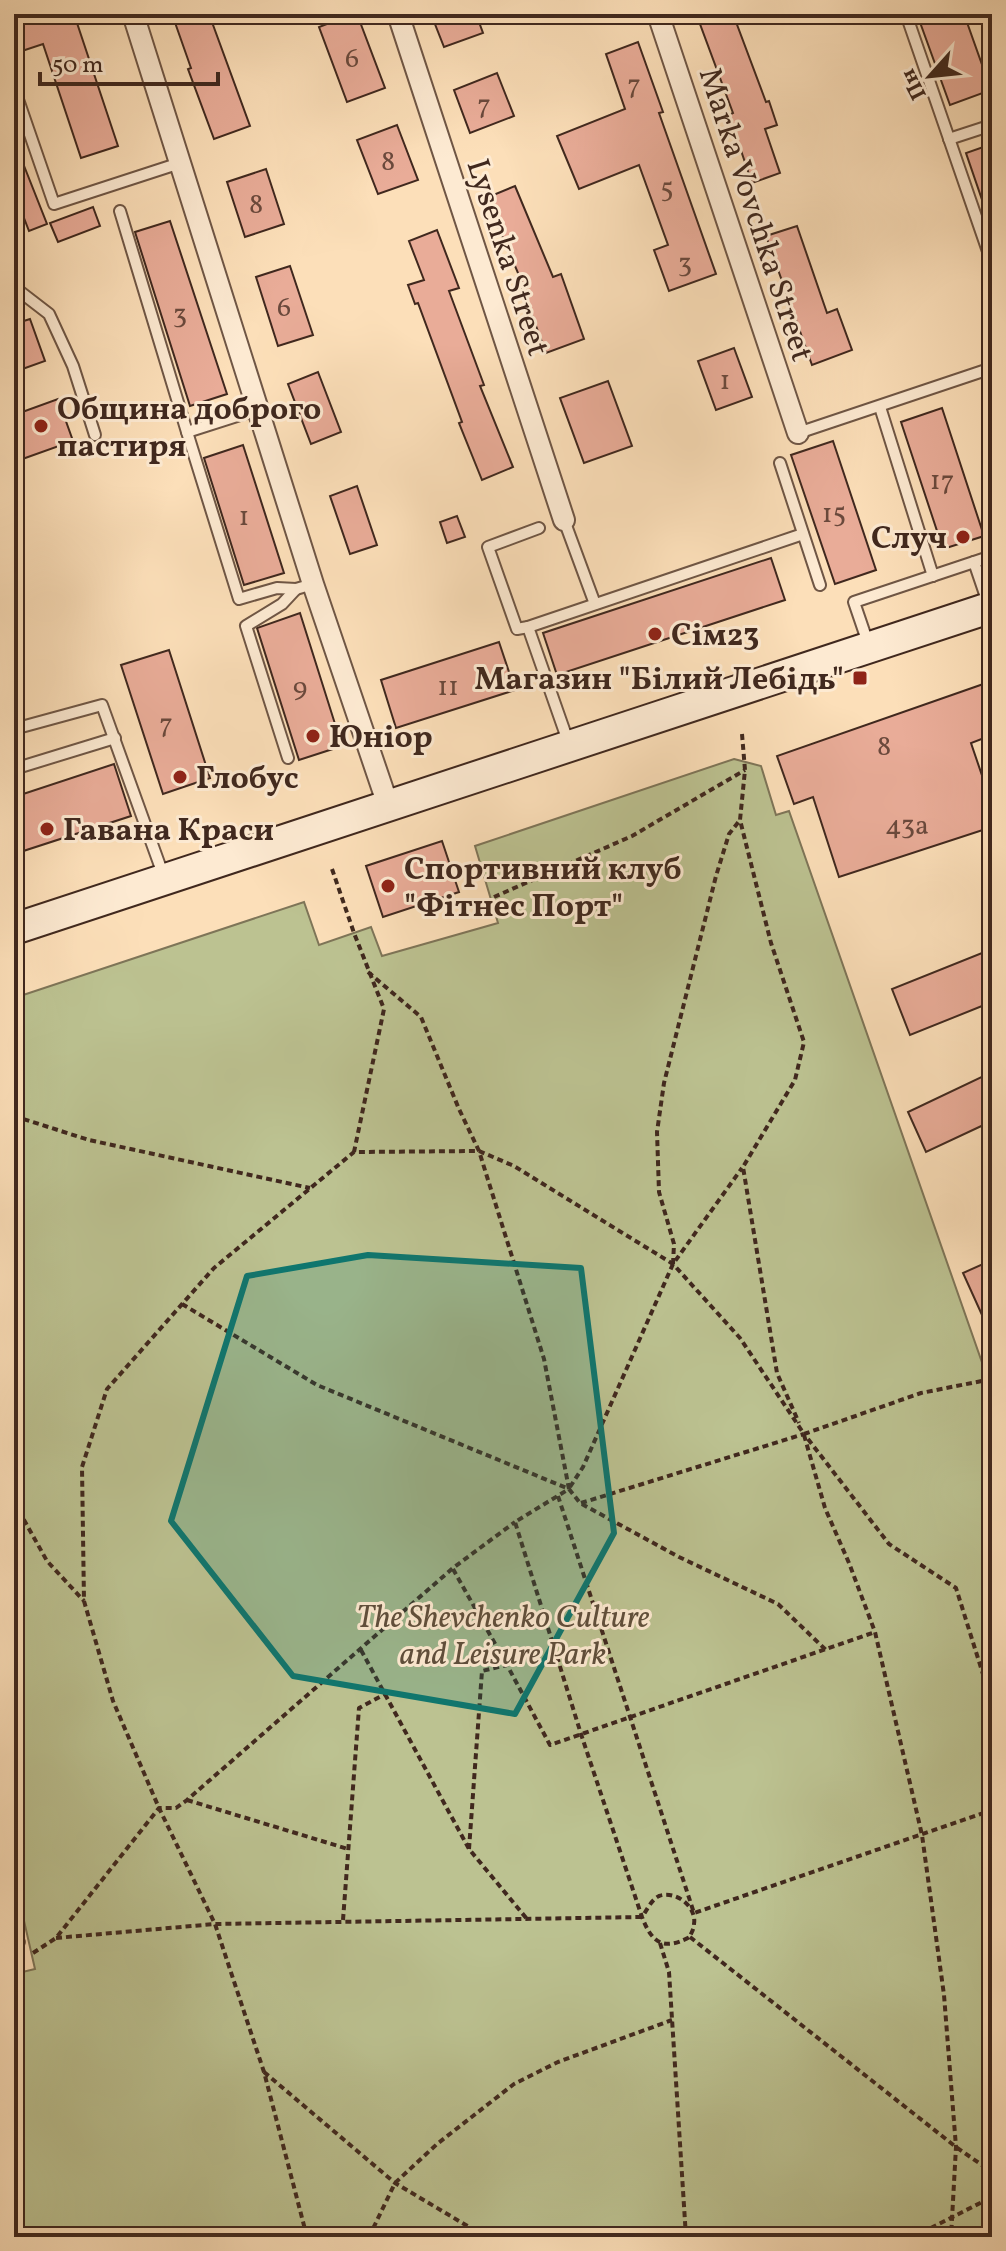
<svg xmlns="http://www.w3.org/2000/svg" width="1006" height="2251" viewBox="0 0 1006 2251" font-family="Vollkorn,serif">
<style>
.green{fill:#bcc291;stroke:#7e7558;stroke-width:2}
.building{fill:#e9ac98;stroke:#40281e;stroke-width:2}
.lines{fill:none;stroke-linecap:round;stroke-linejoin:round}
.lane-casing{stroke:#6f5645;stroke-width:14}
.street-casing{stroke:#6f5645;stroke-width:24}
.secondary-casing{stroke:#40281e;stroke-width:34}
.path{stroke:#40281e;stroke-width:4;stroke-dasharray:6 4;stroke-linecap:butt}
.lane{stroke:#fdead2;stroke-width:10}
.street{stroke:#fdead2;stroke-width:20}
.secondary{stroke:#fdead2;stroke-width:30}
.marked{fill:#0f766e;fill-opacity:0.2;stroke:#0f766e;stroke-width:6;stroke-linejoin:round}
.poi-dot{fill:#8f2418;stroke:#fdead2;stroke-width:3}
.labels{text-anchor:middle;stroke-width:6;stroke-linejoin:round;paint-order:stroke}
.number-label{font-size:28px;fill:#6a493c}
.street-label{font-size:32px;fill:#40281e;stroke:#fdead2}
.poi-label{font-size:32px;font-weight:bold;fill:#40281e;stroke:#fdead2;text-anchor:start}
.park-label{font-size:32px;font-style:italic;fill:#5f4e3b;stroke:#fdead2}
</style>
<rect width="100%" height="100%" fill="#fcdfb9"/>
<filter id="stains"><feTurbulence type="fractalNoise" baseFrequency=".0025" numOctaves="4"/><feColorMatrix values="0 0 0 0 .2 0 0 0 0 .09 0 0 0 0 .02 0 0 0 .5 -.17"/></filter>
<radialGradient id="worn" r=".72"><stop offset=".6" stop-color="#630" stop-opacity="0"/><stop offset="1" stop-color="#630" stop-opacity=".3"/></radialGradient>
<path class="green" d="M 734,759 L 761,766 L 776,815 L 789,811 L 992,1391 L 992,2237 L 14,2237 L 14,1974 L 35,1969 L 14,1877 L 14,998 L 304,902 L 319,945 L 371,927 L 382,956 L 498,923 L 475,846 Z"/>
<g class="building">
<path d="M 14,14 L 74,14 L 118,146 L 81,158 L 43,44 L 19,52 L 14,36 Z"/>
<path d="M 172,14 L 209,14 L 250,126 L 214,139 L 188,69 L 191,68 Z"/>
<path d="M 353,14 L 357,14 L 385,88 L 347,102 L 319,27 Z"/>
<path d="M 431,14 L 476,14 L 483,33 L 444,47 Z"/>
<path d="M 728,14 L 733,14 L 766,102 L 769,101 L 777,125 L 765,129 L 780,173 L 752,183 L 729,115 L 733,113 L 700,24 Z"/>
<path d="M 917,14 L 964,14 L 991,90 L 950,105 Z"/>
<path d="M 638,42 L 663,112 L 659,113 L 716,274 L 669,291 L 654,250 L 668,245 L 639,165 L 579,189 L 557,136 L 625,109 L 606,54 Z"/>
<path d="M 497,73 L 514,116 L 470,133 L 454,90 Z"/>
<path d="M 397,125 L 418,180 L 378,194 L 357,140 Z"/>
<path d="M 15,143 L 47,224 L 29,231 L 14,192 Z"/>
<path d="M 992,144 L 992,220 L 989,220 L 966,153 Z"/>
<path d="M 266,169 L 284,224 L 245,237 L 227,182 Z"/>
<path d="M 515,186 L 553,277 L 561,274 L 584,339 L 546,353 L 522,288 L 524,287 L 486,198 Z"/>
<path d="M 93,207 L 100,226 L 58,242 L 50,223 Z"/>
<path d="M 170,221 L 227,394 L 190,406 L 135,232 Z"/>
<path d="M 797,226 L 827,313 L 837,309 L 852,350 L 812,365 L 766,236 Z"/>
<path d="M 437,230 L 459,288 L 449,291 L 484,385 L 480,386 L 513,467 L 482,480 L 459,423 L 462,422 L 418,303 L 415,304 L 408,285 L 424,280 L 409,241 Z"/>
<path d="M 290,266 L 313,335 L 278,346 L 256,277 Z"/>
<path d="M 30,319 L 45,361 L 14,372 L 14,324 Z"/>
<path d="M 734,348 L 752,397 L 716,410 L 698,361 Z"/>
<path d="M 318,372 L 341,432 L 311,444 L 288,384 Z"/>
<path d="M 608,381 L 632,446 L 584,463 L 560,398 Z"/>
<path d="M 58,399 L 73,441 L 14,462 L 14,415 Z"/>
<path d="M 942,408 L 984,536 L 943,549 L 901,422 Z"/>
<path d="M 833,441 L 876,570 L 835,584 L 791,455 Z"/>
<path d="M 243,445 L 284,573 L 244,585 L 204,458 Z"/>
<path d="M 357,486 L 377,545 L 350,554 L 330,496 Z"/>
<path d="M 457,516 L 465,537 L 447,543 L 440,522 Z"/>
<path d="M 771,558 L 785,600 L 557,675 L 543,633 Z"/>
<path d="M 300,613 L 342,746 L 299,760 L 257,628 Z"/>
<path d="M 499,642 L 515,690 L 396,728 L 381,680 Z"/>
<path d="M 169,650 L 210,778 L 163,794 L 121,665 Z"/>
<path d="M 992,681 L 992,735 L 971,743 L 992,805 L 992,827 L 839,877 L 813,797 L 794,804 L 777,756 Z"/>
<path d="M 114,764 L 131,816 L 14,854 L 14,797 Z"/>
<path d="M 442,841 L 459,892 L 383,917 L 366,866 Z"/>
<path d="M 992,949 L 992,1002 L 910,1035 L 892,989 Z"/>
<path d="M 992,1072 L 992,1121 L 926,1152 L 908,1112 Z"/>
<path d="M 992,1260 L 992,1337 L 963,1273 Z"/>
</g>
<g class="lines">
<g class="lane-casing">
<g id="lane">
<path d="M 906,14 L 992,263"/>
<path d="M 14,88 L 54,204 L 180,163"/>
<path d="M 949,139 L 992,125"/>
<path d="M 120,211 L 187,432 L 259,409"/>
<path d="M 14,287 L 49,314 L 73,366 L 95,435"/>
<path d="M 880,407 L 933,576"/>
<path d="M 187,432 L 239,599 L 277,588 L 296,589 L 313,584"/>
<path d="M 798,433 L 992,368"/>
<path d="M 780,463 L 820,585"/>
<path d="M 564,520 L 595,604"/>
<path d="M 974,562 L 989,606"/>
<path d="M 528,627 L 517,629 L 488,547 L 539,528"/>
<path d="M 869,646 L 854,602 L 992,556"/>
<path d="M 14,729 L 102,705 L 164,877"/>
<path d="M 569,744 L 528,627 L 803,534"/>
<path d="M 288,758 L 246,626 L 282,604 L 296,589"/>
<path d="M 14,769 L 115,738"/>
<path d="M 14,1943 L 19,1942"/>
</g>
</g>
<g class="street-casing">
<g id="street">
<path d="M 133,14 L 313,584 L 388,805"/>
<path d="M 398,14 L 564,520"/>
<path d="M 658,14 L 798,433"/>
</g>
</g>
<g class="secondary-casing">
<path id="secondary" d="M 14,929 L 992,607"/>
</g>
<g class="path">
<path d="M 742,734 L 745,770 L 740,820 L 771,943 L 804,1042 L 795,1080 L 743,1167 L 777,1373 L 799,1423"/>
<path d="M 332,869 L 354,933 L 384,1009 L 354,1152"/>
<path d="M 494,897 L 632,836 L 745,770"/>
<path d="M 368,972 L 421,1017 L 459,1109 L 479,1151 L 544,1359 L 569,1489 L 515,1522 L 581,1734 L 642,1917 C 652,1943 663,1951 690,1937 C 691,1933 694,1929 694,1924 C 697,1907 676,1890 659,1896 C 651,1900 647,1910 642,1917"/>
<path d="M 14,1116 L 89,1140 L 310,1188"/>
<path d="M 673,1264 L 674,1244 L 659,1192 L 657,1132 L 664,1083 L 716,876 L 729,834 L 740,820"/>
<path d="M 182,1304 L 317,1385 L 569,1489 L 580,1503 L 679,1557 L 778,1604 L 827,1651"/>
<path d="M 804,1435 L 825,1508 L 849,1563 L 875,1632 L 922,1835 L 944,1995 L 956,2147 L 951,2237"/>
<path d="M 808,1439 L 889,1544 L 956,1588 L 992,1703"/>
<path d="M 570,1487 L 583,1467 L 673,1264 L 742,1168"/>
<path d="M 558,1496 L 694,1913 L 992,1810"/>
<path d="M 14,1502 L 47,1561 L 84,1601"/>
<path d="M 581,1503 L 804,1434"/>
<path d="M 453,1569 L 507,1665"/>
<path d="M 361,1650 L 469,1849 L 527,1919"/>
<path d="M 187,1800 L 348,1849"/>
<path d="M 469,1849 L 482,1671 L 507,1665 L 550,1745 L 875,1632"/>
<path d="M 343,1920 L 359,1708 L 385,1694"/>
<path d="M 690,1937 L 956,2147 L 992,2172"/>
<path d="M 56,1938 L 215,1924 L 642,1917"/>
<path d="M 660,1943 L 669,1972 L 686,2237"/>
<path d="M 33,1953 L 56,1938 L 159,1808 L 176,1808 L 187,1800 L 453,1568 L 515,1522"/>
<path d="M 264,2072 L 395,2183 L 486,2237"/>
<path d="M 307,2237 L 264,2072 L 215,1924 L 159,1808 L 113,1701 L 84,1601 L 82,1467 L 107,1389 L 214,1268 L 354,1152 L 479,1151 L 514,1166 L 673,1264 L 740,1338 L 804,1434 L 921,1393 L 992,1379"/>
<path d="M 369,2237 L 395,2183 L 437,2144 L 514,2084 L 558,2062 L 672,2020"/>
<path d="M 913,2237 L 992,2197"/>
</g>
<use href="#lane" class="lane"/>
<use href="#street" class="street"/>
<use href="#secondary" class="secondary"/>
</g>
<path class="marked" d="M 368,1255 L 581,1268 L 614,1533 L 515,1714 L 293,1676 L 171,1521 L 247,1276 Z"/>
<g class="poi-dot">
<circle cx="41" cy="426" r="8"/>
<circle cx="963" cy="537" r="8"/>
<circle cx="655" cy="634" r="8"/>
<rect x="852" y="670" width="16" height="16" rx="4"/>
<circle cx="313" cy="736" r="8"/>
<circle cx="180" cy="777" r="8"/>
<circle cx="47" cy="829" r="8"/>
<circle cx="388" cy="886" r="8"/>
</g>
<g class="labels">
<g class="number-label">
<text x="352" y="67">6</text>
<text x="634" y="93">7</text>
<text x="484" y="113">7</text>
<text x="388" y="170">8</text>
<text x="667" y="197">5</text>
<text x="256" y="213">8</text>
<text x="685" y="272">3</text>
<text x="284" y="316">6</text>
<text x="180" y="323">3</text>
<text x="725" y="389">1</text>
<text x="942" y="489">17</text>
<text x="834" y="522">15</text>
<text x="244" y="525">1</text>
<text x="448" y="695">11</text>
<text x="300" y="696">9</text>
<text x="166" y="732">7</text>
<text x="884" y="755">8</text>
<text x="907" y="834">43а</text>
</g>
<g class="street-label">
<text transform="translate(757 214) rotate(72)" y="11">Marka Vovchka Street</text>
<text transform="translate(509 257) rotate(72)" y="11">Lysenka Street</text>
</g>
<g class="poi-label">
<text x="57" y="419">Община доброго<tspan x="57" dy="37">пастиря</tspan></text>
<text x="947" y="548" text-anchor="end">Случ</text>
<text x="671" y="645">Сім23</text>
<text x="844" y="689" text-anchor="end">Магазин "Білий Лебідь"</text>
<text x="329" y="747">Юніор</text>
<text x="196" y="788">Глобус</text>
<text x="63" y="840">Гавана Краси</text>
<text x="404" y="879">Спортивний клуб<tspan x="404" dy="37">"Фітнес Порт"</tspan></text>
</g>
<g class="park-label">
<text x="503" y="1627">The Shevchenko Culture<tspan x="503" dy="37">and Leisure Park</tspan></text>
</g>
</g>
<rect width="1006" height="2251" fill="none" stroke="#fcdfb9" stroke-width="48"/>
<rect x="16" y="16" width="974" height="2219" fill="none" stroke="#40281e" stroke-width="4"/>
<rect x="24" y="24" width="958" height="2203" fill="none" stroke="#40281e" stroke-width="2"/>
<g transform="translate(930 76) rotate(243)" stroke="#fdead2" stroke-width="6" paint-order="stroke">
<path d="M0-6L14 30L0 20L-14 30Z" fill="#40281e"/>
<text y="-12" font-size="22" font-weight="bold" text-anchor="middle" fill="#40281e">Пн</text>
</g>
<path d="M40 72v12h178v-12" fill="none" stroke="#40281e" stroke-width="4"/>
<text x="52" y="72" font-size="24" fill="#40281e" stroke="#fdead2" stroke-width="6" paint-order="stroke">50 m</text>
<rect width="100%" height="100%" filter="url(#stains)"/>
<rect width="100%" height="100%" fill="url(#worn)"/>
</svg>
